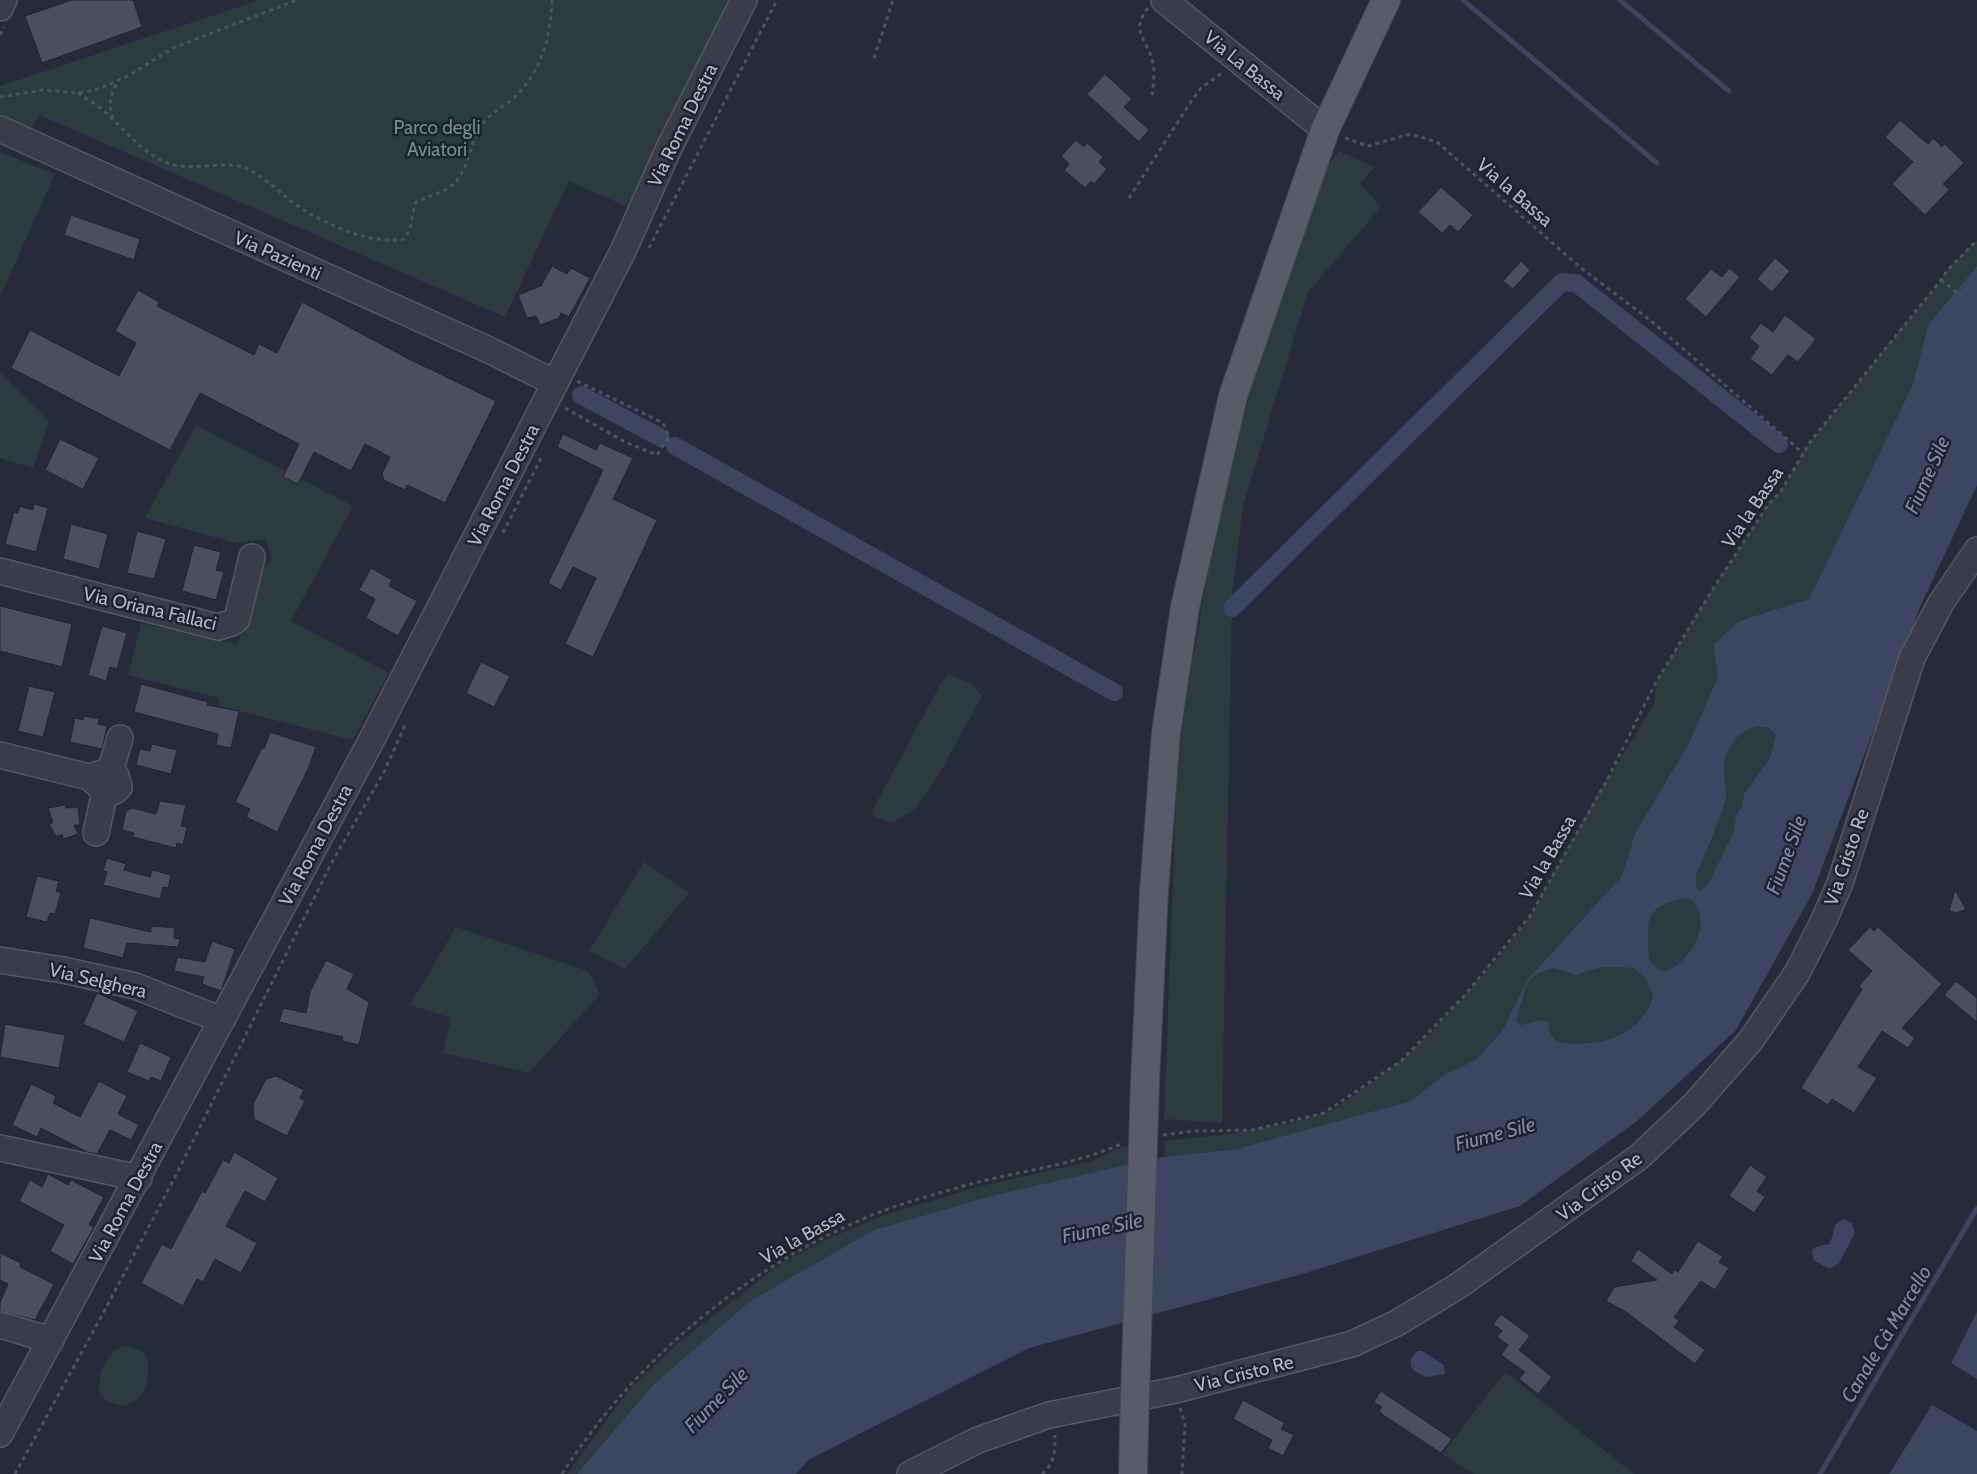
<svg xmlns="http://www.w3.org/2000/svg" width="1977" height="1474" viewBox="0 0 1977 1474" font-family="Cabin,sans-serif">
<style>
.green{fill:#2b3b3e}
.water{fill:#3d4660;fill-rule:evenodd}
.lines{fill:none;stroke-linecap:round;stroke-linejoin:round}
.stream{stroke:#3d4660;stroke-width:5}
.canal{stroke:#3d4660;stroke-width:18}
.building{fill:#4a4e5f;stroke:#202430}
.minor-casing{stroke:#545864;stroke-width:28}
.major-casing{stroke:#424652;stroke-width:30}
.path{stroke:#49565b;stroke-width:3;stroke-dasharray:4 4;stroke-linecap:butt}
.minor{stroke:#393d4a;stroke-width:25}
.major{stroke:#575c69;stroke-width:28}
.major-bridge-casing{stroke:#424652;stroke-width:30;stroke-linecap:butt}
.major-bridge{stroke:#575c69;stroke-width:28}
.labels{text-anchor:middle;stroke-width:5;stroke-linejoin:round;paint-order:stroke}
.street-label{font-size:19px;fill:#b4b8c5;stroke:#1e222e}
.park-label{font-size:19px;fill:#6e947c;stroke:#1e222e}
.water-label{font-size:20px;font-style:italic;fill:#7f8baa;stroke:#1e222e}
</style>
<rect width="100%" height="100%" fill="#252b39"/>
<g class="green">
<path d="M 260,0 L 731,0 L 628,207 L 569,181 L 505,317 L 39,115 L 29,134 L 0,122 L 0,86 Z"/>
<path d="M 1339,151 L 1375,167 L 1360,183 L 1381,207 L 1308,292 L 1243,506 L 1232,593 L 1222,1123 L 1164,1119 L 1176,796 L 1183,719 L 1193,659 L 1211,555 L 1228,474 L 1261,352 L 1324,171 Z"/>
<path d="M 0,152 L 55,174 L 0,297 Z"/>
<path d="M 1977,240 L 1977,266 L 1928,325 L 1913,384 L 1809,599 L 1739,621 L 1713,645 L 1718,677 L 1688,745 L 1635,833 L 1622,876 L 1527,980 L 1503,1030 L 1476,1060 L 1445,1074 L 1411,1101 L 1236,1149 L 1165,1157 L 1164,1141 L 1229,1134 L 1289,1123 L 1332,1111 L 1401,1061 L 1435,1028 L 1493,964 L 1530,916 L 1597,796 L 1654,704 L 1656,682 L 1711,592 L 1768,505 L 1781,491 L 1810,442 L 1941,280 L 1947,271 Z"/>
<path d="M 0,373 L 49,420 L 33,468 L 0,458 Z"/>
<path d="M 196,425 L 353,506 L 291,621 L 389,673 L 353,740 L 219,706 L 219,698 L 128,675 L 141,623 L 238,644 L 253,578 L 272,560 L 266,539 L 236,543 L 145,518 Z"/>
<path d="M 948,674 L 972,684 L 982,696 L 938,776 L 914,810 L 892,823 L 873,816 L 872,811 L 940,685 Z"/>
<path d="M 1757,726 L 1769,728 L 1776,735 L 1770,758 L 1744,794 L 1742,807 L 1736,815 L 1734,831 L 1709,884 L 1700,891 L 1696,886 L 1696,876 C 1705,852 1717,828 1725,803 C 1729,791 1723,781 1724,769 C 1724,749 1738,731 1757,726 Z"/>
<path d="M 644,862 L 689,893 L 625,969 L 589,951 Z"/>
<path d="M 1686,898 L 1694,901 C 1696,906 1700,911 1700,915 C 1703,940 1686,959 1668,971 L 1659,970 L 1649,960 C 1647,922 1643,906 1686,898 Z"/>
<path d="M 456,927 L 588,971 L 600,994 L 529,1073 L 443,1053 L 451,1018 L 410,1005 Z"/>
<path d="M 1603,967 L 1634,968 L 1645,978 L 1653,995 C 1641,1038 1596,1048 1557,1042 L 1542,1020 L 1520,1025 L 1516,1020 L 1528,981 L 1539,973 L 1553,968 L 1576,975 Z"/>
<path d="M 1130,1146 L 1129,1164 L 991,1196 L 874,1230 L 750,1301 L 653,1385 L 577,1474 L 567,1474 L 628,1391 L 678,1343 L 782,1263 L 829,1238 L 887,1214 L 981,1186 L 1092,1161 L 1118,1148 Z"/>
<path d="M 126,1346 C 132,1347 139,1349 143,1353 C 159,1369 139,1429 100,1395 C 96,1377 106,1348 126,1346 Z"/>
<path d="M 1505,1372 L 1634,1474 L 1474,1474 L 1442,1454 Z"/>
</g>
<g class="water">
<path d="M 1977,266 L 1977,485 L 1921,605 L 1812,894 L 1736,1030 L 1637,1121 L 1520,1206 L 1302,1274 L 1029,1348 L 808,1460 L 796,1474 L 577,1474 L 653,1385 L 750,1301 L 874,1230 L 991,1196 L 1129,1164 L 1165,1157 L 1236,1149 L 1411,1101 L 1445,1074 L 1476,1060 L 1503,1030 L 1527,980 L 1622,876 L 1635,833 L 1688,745 L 1718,677 L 1713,645 L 1739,621 L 1809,599 L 1913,384 L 1928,325 ZM 1757,726 L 1769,728 L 1776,735 L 1770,758 L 1744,794 L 1742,807 L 1736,815 L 1734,831 L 1709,883 L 1700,891 L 1696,886 L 1696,876 C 1705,852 1717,828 1725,803 C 1729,791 1723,781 1724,769 C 1724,749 1738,731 1757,726 ZM 1686,898 L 1694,901 C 1696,906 1700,911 1700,915 C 1703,940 1687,959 1668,971 L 1659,970 L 1649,960 C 1647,922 1643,906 1686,898 ZM 1603,967 L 1634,968 L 1645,978 L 1653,995 C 1642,1038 1596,1048 1557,1042 L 1550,1033 L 1548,1022 L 1542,1020 L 1520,1025 L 1516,1020 L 1528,981 L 1539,973 L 1553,968 L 1576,975 Z"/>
<path d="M 1843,1219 L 1852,1223 L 1855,1233 L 1839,1263 L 1830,1269 L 1813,1260 L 1812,1250 C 1830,1238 1828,1256 1835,1225 Z"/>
<path d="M 1977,1312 L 1977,1379 L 1951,1363 Z"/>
<path d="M 1418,1351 L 1422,1351 L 1444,1365 L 1445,1374 L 1426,1377 L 1413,1370 C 1408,1362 1411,1356 1418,1351 Z"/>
<path d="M 1932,1405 L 1977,1431 L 1977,1474 L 1889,1474 Z"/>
</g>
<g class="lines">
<g class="stream">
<path d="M 1463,0 L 1657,163"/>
<path d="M 1620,0 L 1729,91"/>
<path d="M 1820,1474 L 1977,1208"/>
</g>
<g class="canal">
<path d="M 581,395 L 661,438"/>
<path d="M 675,446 L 1114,692"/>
<path d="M 1232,608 L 1562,282 L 1576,283 L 1779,444"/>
</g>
</g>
<g class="building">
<path d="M 72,0 L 133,0 L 142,27 L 42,63 L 25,16 Z"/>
<path d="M 1105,74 L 1132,99 L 1124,107 L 1149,130 L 1139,142 L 1087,94 Z"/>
<path d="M 1900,120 L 1928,144 L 1933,138 L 1942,147 L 1945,144 L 1964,163 L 1943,184 L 1949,190 L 1925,215 L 1892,184 L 1913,162 L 1885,137 Z"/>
<path d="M 1076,140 L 1084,147 L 1087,143 L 1103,157 L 1099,162 L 1107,169 L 1094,184 L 1091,181 L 1085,188 L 1064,170 L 1069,164 L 1061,156 Z"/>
<path d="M 1441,187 L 1473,215 L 1458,232 L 1450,225 L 1442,233 L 1418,212 Z"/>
<path d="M 71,215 L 140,239 L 134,260 L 64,235 Z"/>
<path d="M 1775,258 L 1790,271 L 1772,292 L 1757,279 Z"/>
<path d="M 1521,261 L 1530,270 L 1513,289 L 1503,281 Z"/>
<path d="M 552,266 L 567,274 L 571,268 L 590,278 L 569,317 L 561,313 L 559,318 L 540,325 L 536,316 L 527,318 L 518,295 L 541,286 Z"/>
<path d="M 1729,268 L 1740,277 L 1706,317 L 1685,299 L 1711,269 L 1722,277 Z"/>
<path d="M 138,290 L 159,302 L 157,306 L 254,355 L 259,344 L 277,353 L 302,302 L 409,359 L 496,401 L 445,503 L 407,485 L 405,490 L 384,480 L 382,474 L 390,457 L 365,444 L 351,471 L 314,452 L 298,484 L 283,477 L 299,444 L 200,393 L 170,450 L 11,368 L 30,330 L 119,376 L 136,343 L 115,331 Z"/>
<path d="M 1785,315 L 1816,339 L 1798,362 L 1788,355 L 1772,375 L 1750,359 L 1759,346 L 1749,338 L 1761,323 L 1773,332 Z"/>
<path d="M 563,434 L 596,450 L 600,443 L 633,458 L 613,499 L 657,520 L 593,657 L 565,644 L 596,578 L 573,567 L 561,590 L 548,583 L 603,470 L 557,447 Z"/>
<path d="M 60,439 L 99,458 L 83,489 L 45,470 Z"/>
<path d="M 34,504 L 48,508 L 36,552 L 5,544 L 14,512 L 18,513 L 20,506 L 33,510 Z"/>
<path d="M 71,524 L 108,534 L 99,569 L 63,559 Z"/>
<path d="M 137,531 L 166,539 L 154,579 L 127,573 Z"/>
<path d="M 194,545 L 221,552 L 216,570 L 224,572 L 216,600 L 182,591 Z"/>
<path d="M 371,568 L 392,580 L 389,586 L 417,601 L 398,636 L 366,618 L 375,599 L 359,590 Z"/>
<path d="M 0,606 L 72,624 L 62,667 L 0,651 Z"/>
<path d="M 102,626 L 127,633 L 117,669 L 110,667 L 106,681 L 88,675 Z"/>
<path d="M 481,662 L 510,676 L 494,707 L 466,693 Z"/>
<path d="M 141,684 L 208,702 L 207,705 L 239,711 L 231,748 L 216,745 L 218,734 L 134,712 Z"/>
<path d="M 29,686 L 55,692 L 43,737 L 18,731 Z"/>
<path d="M 84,716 L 99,719 L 98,724 L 107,726 L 102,749 L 70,742 L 75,718 L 83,720 Z"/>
<path d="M 270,732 L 316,747 L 308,769 L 277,832 L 246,817 L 250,809 L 235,802 L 262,748 L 264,749 Z"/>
<path d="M 152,744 L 177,750 L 171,774 L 136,765 L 140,749 L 150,751 Z"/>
<path d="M 160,801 L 186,805 L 181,826 L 187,827 L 183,845 L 177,843 L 176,848 L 133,837 L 134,833 L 122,830 L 126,811 L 132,808 L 156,814 Z"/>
<path d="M 65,805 L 66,808 L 78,807 L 80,825 L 74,825 L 78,834 L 63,839 L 62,834 L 57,837 L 49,825 L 53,822 L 48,808 Z"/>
<path d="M 107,858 L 126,864 L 124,870 L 150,877 L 152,870 L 171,875 L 168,888 L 163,887 L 160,899 L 103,885 L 107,872 L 103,871 Z"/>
<path d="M 37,876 L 59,881 L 56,891 L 61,893 L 55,914 L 50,913 L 47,922 L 26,917 Z"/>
<path d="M 1955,890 L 1966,909 L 1957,913 L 1949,911 Z"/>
<path d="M 90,918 L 151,932 L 151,926 L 175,928 L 174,938 L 180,939 L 178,947 L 127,943 L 123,958 L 83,948 Z"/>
<path d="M 1870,927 L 1874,931 L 1878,927 L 1942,984 L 1902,1028 L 1915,1038 L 1908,1048 L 1882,1031 L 1858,1067 L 1877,1078 L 1854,1113 L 1832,1099 L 1828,1105 L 1801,1088 L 1862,989 L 1859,986 L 1872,971 L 1848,950 Z"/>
<path d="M 212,941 L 235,949 L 221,991 L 202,984 L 204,977 L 174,971 L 177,957 L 205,962 Z"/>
<path d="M 326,960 L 354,974 L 347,989 L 369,1002 L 359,1045 L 342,1041 L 343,1037 L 279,1022 L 283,1008 L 306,1013 L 310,992 Z"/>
<path d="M 1956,981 L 1977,998 L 1977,1022 L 1944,995 Z"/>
<path d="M 97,993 L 138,1011 L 124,1042 L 83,1024 Z"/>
<path d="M 5,1024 L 65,1035 L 59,1068 L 0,1057 Z"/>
<path d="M 140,1043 L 171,1057 L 161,1081 L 151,1077 L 149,1081 L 127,1072 Z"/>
<path d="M 276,1076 L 304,1090 L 300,1098 L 305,1101 L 287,1136 L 254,1119 L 253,1104 L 266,1079 Z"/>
<path d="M 99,1081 L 127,1096 L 118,1114 L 139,1125 L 131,1140 L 110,1130 L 97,1154 L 87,1152 L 41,1128 L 37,1137 L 12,1125 L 31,1084 L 56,1096 L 53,1103 L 80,1117 Z"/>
<path d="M 234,1152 L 278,1178 L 265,1202 L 245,1191 L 226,1226 L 257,1243 L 241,1273 L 215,1259 L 203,1282 L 197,1279 L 183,1306 L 141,1283 L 162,1244 L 171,1249 L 202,1191 L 205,1193 L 223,1160 L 229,1163 Z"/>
<path d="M 1750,1165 L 1767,1177 L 1757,1191 L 1765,1197 L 1754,1213 L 1729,1196 Z"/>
<path d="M 48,1174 L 68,1185 L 71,1180 L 104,1197 L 89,1225 L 94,1227 L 73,1264 L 50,1251 L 64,1225 L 19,1201 L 30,1180 L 42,1187 Z"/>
<path d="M 1698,1241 L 1723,1257 L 1719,1262 L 1729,1268 L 1715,1290 L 1701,1281 L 1674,1317 L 1679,1321 L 1674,1327 L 1705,1350 L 1695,1364 L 1626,1312 L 1606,1301 L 1614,1287 L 1657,1280 L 1631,1261 L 1638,1249 L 1672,1274 L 1675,1270 L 1678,1272 Z"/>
<path d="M 0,1253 L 21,1263 L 20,1267 L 54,1284 L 35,1320 L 0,1311 L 0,1303 L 8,1284 L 0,1280 Z"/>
<path d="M 1501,1314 L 1530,1336 L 1519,1350 L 1552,1377 L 1538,1394 L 1519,1379 L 1525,1372 L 1501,1355 L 1508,1345 L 1497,1337 L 1502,1331 L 1493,1324 Z"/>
<path d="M 1381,1391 L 1452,1439 L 1441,1453 L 1383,1415 L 1379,1411 L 1382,1407 L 1374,1402 Z"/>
<path d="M 1243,1400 L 1285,1423 L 1281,1429 L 1294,1435 L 1283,1456 L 1268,1448 L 1272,1440 L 1233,1419 Z"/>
</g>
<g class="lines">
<g class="minor-casing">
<g id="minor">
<path d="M 1164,0 L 1325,130"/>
<path d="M 0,8 L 4,0"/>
<path d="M 0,129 L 489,350 L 555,383"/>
<path d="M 0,571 L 218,627 L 231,623 L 237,619 L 252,557"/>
<path d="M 0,755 L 89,777 L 105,791 L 115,791 L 119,787 L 116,776 L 105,772 L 89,777"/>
<path d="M 110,772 L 120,738"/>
<path d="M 96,833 L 105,791"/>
<path d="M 0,960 L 63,970 L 135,986 L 222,1020"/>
<path d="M 0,1148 L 139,1178"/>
<path d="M 0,1325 L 51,1340"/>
<path d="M 0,1434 L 370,743 L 623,251 L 669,148 L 744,0"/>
<path d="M 910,1474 L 978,1440 L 1049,1415 L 1176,1390 L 1352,1344 L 1397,1323 L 1458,1286 L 1639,1157 L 1694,1105 L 1751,1040 L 1797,973 L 1824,920 L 1840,883 L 1912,658 L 1941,603 L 1977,550"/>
</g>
</g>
<g class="major-casing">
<g id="major">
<path d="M 1145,1082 L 1154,891 L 1166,733 L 1185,607 L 1233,396 L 1325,130 L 1386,0"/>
<path d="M 1133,1474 L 1134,1428"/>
</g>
</g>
<g class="path">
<path d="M 1148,8 C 1129,32 1148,39 1153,63 C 1155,73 1153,86 1152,96"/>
<path d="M 0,35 L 4,27"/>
<path d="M 874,58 L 893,0"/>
<path d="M 78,93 C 86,98 95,104 103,110 C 125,129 142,155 171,164 C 196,172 227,158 250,170 C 268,180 282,195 299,207 C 306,212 314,216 322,220 C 351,234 369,241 402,240 C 413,231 411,215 416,202 C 427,197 442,193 451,186 C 471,170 468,141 484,122 C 493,111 507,105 517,95 C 542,69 551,35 552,0"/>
<path d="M 0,97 L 43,90 L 78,93 L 98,89 L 128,76 L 173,48 L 297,0"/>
<path d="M 113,119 C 108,104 110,95 118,81"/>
<path d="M 1345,138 L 1368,146 L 1410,134 L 1437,142 L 1581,268 L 1650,320 L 1803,453"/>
<path d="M 1129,198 L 1192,100 L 1201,88 L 1222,73"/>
<path d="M 649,248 L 777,0"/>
<path d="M 1941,280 L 1961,296"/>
<path d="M 565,408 L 625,442 L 657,455 L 669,437 L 663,423 L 577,381"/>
<path d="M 503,533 L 541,458"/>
<path d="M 1163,1135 L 1195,1131 L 1252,1130 L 1324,1113 L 1401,1061 L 1464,996 L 1530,916 L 1606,782 L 1656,682 L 1711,592 L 1768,505 L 1781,491 L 1810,442 L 1941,280 L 1947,271 L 1977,240"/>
<path d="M 1180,1408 L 1185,1424 L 1182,1474"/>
<path d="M 15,1474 L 107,1306 L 176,1175 L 331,864 L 385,770 L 406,723"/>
<path d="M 562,1474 C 635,1360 745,1268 870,1216 C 898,1204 930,1196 960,1187 C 1014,1171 1071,1167 1123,1143"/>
<path d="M 1042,1474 C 1055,1464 1055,1450 1055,1435"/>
</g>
<use href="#minor" class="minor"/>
<use href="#major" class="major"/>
<g class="major-bridge-casing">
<path id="major-bridge" d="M 1134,1428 L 1145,1082"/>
</g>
<use href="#major-bridge" class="major-bridge"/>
</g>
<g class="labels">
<g class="street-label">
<text transform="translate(1245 65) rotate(39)" y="7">Via La Bassa</text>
<text transform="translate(682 125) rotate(-64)" y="7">Via Roma Destra</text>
<text transform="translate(1515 192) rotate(41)" y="7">Via la Bassa</text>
<text transform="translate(278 255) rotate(24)" y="7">Via Pazienti</text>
<text transform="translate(503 485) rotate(-63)" y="7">Via Roma Destra</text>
<text transform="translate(1752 507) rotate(-56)" y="7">Via la Bassa</text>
<text transform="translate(150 608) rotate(13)" y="7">Via Oriana Fallaci</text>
<text transform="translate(315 845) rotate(-62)" y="7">Via Roma Destra</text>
<text transform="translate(1547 857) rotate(-60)" y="7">Via la Bassa</text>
<text transform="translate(1846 857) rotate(-71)" y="7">Via Cristo Re</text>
<text transform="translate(98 980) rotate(13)" y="7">Via Selghera</text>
<text transform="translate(1599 1186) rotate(-37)" y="7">Via Cristo Re</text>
<text transform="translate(125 1202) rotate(-62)" y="7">Via Roma Destra</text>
<text transform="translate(802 1236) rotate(-29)" y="7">Via la Bassa</text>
<text transform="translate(1244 1373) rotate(-14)" y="7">Via Cristo Re</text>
</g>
<g class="park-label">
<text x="437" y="134">Parco degli<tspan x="437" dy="22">Aviatori</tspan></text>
</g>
<g class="water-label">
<text transform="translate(1927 475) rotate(-66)" y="7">Fiume Sile</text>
<text transform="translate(1786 855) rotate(-70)" y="7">Fiume Sile</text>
<text transform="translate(1495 1134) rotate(-15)" y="7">Fiume Sile</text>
<text transform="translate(1102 1228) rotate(-12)" y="7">Fiume Sile</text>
<text transform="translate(1886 1334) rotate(-59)" y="7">Canale Cà Marcello</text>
<text transform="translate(716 1400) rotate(-46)" y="7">Fiume Sile</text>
</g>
</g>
</svg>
